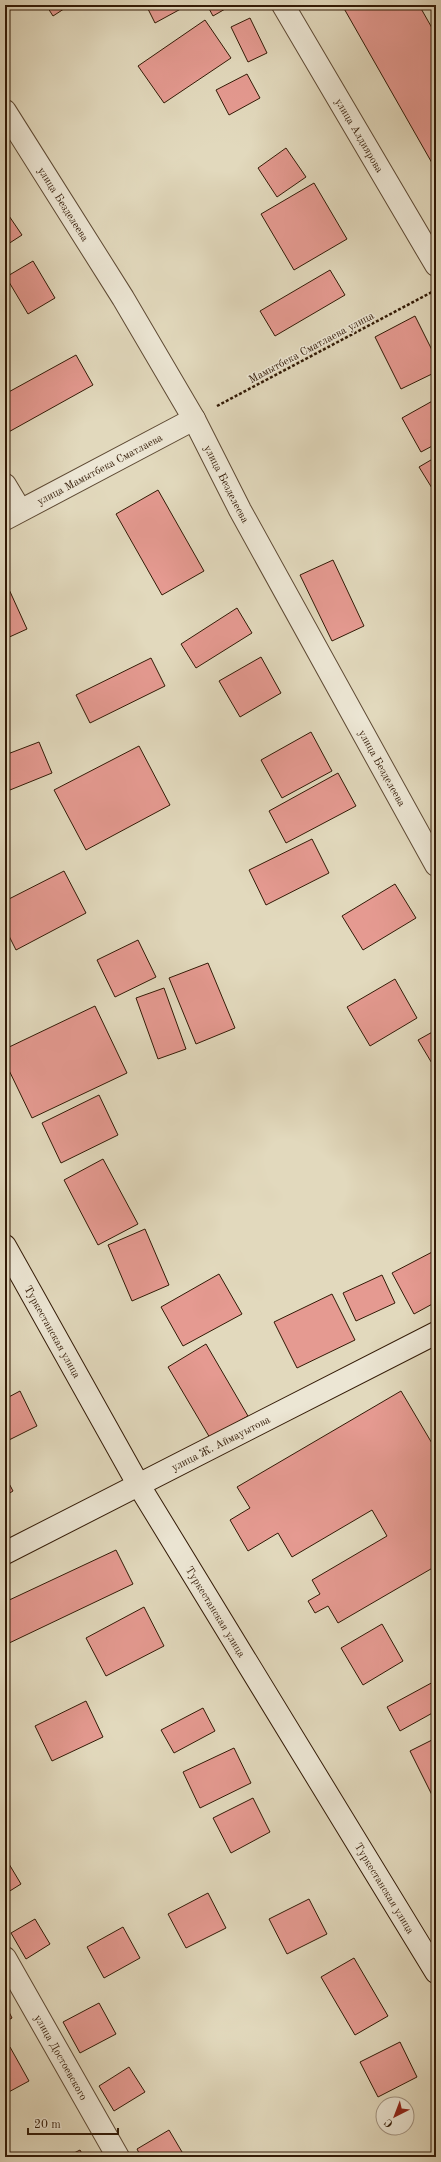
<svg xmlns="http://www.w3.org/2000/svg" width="441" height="2162" viewBox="0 0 441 2162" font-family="'Old Standard TT',serif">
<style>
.building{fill:#e59a91;stroke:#321a06}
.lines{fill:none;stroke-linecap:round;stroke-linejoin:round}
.street-casing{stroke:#5e4a34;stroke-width:24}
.secondary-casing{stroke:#321a06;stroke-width:24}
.path{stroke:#321a06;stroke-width:2.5;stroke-dasharray:3 2;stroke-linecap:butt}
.street{stroke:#ece6d4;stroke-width:22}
.secondary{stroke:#ece6d4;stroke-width:22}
.labels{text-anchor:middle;stroke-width:3;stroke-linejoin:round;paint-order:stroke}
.street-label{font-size:11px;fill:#321a06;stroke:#ece6d4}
</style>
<rect width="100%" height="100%" fill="#e2d9bd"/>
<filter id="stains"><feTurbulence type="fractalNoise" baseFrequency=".005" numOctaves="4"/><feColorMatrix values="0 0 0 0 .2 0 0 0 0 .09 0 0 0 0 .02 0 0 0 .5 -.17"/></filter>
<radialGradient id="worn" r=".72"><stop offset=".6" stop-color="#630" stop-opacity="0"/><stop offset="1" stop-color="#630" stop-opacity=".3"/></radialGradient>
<g class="building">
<path d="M 46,5 L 70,5 L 53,16 Z"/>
<path d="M 146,5 L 188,5 L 155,23 Z"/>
<path d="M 207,5 L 232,5 L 213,16 Z"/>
<path d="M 342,5 L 419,5 L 436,35 L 436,170 Z"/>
<path d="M 250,18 L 267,53 L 248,62 L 231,27 Z"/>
<path d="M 205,20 L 231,58 L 164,103 L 138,66 Z"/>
<path d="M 247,74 L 260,98 L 229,115 L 216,90 Z"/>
<path d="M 286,148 L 306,177 L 277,197 L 258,168 Z"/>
<path d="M 314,183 L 347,239 L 294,270 L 261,214 Z"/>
<path d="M 5,210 L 22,235 L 5,246 Z"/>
<path d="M 33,261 L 55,298 L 28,314 L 6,277 Z"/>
<path d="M 330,270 L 345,295 L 275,336 L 260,311 Z"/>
<path d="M 415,316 L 436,358 L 436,372 L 401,389 L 375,337 Z"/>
<path d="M 76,355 L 93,385 L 5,434 L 5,394 Z"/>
<path d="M 436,399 L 436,444 L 421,452 L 402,418 Z"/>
<path d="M 436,457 L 436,492 L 435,493 L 419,467 Z"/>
<path d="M 158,490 L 204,571 L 162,595 L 116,514 Z"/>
<path d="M 333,560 L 364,626 L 332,641 L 300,575 Z"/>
<path d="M 7,585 L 27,629 L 5,639 L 5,586 Z"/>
<path d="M 237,608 L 252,633 L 196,668 L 181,644 Z"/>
<path d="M 261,657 L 281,693 L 240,717 L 219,681 Z"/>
<path d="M 151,658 L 165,686 L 90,723 L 76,695 Z"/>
<path d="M 311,732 L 332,771 L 282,798 L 261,760 Z"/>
<path d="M 39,742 L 52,773 L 5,792 L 5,755 Z"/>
<path d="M 139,746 L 170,805 L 86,850 L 54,790 Z"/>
<path d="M 338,773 L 356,806 L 286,843 L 269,811 Z"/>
<path d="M 312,839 L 329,873 L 266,905 L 249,870 Z"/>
<path d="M 64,871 L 86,913 L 16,950 L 5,928 L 5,901 Z"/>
<path d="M 395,884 L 416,918 L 363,950 L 342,916 Z"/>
<path d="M 138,940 L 156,977 L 115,997 L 97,960 Z"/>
<path d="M 208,963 L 235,1028 L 196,1044 L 169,978 Z"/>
<path d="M 395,979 L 417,1018 L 370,1046 L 347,1007 Z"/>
<path d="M 164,988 L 186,1049 L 158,1059 L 136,998 Z"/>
<path d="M 95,1006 L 127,1073 L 32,1118 L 5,1062 L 5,1049 Z"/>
<path d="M 436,1030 L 436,1070 L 418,1040 Z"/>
<path d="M 99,1095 L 118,1135 L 61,1163 L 42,1123 Z"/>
<path d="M 103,1159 L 138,1224 L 98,1245 L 64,1180 Z"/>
<path d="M 145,1229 L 169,1285 L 132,1301 L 108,1245 Z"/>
<path d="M 436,1250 L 436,1302 L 414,1314 L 392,1273 Z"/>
<path d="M 219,1274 L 242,1314 L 183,1346 L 161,1307 Z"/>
<path d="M 382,1275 L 395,1303 L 356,1321 L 343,1293 Z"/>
<path d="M 332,1294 L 355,1340 L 297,1368 L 274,1322 Z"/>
<path d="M 206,1344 L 248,1416 L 210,1438 L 168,1367 Z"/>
<path d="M 20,1391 L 37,1426 L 5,1442 L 5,1399 Z"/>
<path d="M 401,1391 L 436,1450 L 436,1566 L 338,1623 L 328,1606 L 315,1613 L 308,1601 L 320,1594 L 312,1580 L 387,1536 L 372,1510 L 292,1557 L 278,1533 L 248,1551 L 230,1520 L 250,1508 L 237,1487 Z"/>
<path d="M 5,1476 L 13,1491 L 5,1496 Z"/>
<path d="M 116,1550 L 133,1584 L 5,1645 L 5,1602 Z"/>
<path d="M 144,1607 L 164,1646 L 106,1676 L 86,1638 Z"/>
<path d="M 382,1624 L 403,1661 L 363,1685 L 341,1648 Z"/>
<path d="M 435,1681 L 436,1711 L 400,1731 L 387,1707 Z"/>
<path d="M 86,1701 L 103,1737 L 52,1761 L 35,1726 Z"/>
<path d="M 203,1708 L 215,1731 L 174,1753 L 161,1730 Z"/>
<path d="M 436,1738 L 436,1793 L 432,1795 L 410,1751 Z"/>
<path d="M 234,1748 L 251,1783 L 200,1808 L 183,1772 Z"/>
<path d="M 253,1798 L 270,1832 L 231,1853 L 213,1818 Z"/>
<path d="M 9,1864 L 21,1884 L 5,1894 L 5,1867 Z"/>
<path d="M 208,1893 L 226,1928 L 186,1948 L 168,1914 Z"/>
<path d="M 309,1899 L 327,1934 L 287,1954 L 269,1919 Z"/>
<path d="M 35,1919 L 50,1944 L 26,1959 L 11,1933 Z"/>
<path d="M 123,1927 L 140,1958 L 104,1978 L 87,1947 Z"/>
<path d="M 354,1958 L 388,2016 L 355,2035 L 321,1977 Z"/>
<path d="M 99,2003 L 116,2034 L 80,2053 L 63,2022 Z"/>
<path d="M 5,2004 L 12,2018 L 5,2022 Z"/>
<path d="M 400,2042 L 417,2077 L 378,2097 L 360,2062 Z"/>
<path d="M 10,2047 L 29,2081 L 5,2094 L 5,2049 Z"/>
<path d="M 129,2067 L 145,2092 L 114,2111 L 99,2086 Z"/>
<path d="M 169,2130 L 185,2157 L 141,2157 L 137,2149 Z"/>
<path d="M 80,2150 L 84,2157 L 66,2157 Z"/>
</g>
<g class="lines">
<g class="street-casing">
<g id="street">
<path id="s1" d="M 283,5 L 436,265"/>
<path id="s2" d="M 5,111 L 123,298 L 194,419 L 240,510 L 436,865"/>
<path d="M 5,485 L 20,510"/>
<path id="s3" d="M 5,519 L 194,419"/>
<path id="s4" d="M 5,1958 L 118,2157"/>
</g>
</g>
<g class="secondary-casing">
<g id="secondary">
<path id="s5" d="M 5,1246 L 138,1484 L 436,1972"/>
<path id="s6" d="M 5,1553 L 436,1333"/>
</g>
</g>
<path class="path" d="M 217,406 L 432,292"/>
<use href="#street" class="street"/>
<use href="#secondary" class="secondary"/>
</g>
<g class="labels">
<g class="street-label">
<text dy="4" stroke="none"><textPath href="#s1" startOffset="151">улица Алдиярова</textPath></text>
<text dy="4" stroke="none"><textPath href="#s2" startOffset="110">улица Безделеева</textPath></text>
<text transform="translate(311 347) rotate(-28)" y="4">Мамытбека Сматлаева улица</text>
<text dy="4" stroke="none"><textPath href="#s3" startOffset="107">улица Мамытбека Сматлаева</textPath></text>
<text dy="4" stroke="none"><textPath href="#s2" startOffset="434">улица Безделеева</textPath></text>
<text dy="4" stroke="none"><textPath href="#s2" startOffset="758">улица Безделеева</textPath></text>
<text dy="4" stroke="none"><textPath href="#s5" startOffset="98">Туркестанская улица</textPath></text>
<text dy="4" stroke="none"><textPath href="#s6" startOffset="242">улица Ж. Аймауытова</textPath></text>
<text dy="4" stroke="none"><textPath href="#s5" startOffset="422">Туркестанская улица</textPath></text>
<text dy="4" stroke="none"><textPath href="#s5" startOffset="746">Туркестанская улица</textPath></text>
<text dy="4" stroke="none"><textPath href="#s4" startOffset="114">улица Достоевского</textPath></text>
</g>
</g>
<rect width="441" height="2162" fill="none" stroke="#e2d9bd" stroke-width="20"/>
<rect x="6" y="6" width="429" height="2150" fill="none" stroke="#321a06" stroke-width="2"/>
<rect x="10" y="10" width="421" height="2142" fill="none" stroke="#321a06"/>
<g transform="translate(395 2116) rotate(222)"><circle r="19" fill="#ece6d4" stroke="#a29482"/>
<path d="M0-3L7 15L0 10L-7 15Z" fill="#8f2418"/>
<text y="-6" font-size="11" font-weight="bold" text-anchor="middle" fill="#321a06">С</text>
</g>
<path d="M28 2128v6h90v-6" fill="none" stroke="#321a06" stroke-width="2"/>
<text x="34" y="2128" font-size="12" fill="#321a06" stroke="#ece6d4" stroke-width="3" paint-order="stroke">20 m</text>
<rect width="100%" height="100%" filter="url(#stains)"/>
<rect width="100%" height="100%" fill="url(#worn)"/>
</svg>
